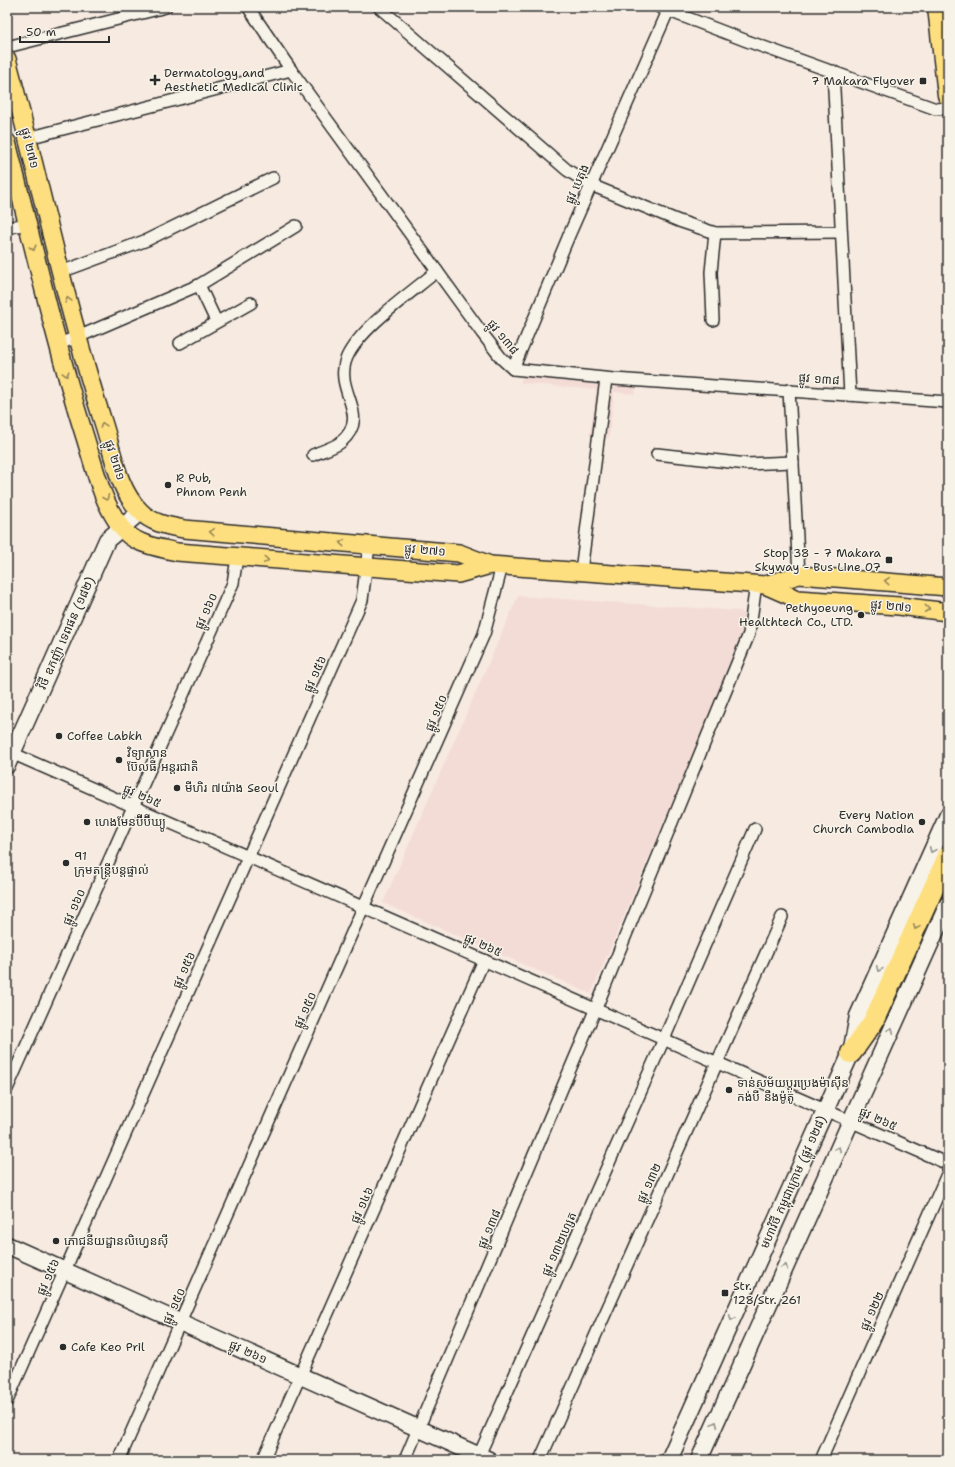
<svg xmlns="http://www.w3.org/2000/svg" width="955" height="1467" viewBox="0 0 955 1467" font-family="'Shantell Sans','Noto Sans Khmer',sans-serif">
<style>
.built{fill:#f4dcd6}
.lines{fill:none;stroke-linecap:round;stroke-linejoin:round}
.street-casing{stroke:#2b2b2b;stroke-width:14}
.secondary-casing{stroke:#2b2b2b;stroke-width:19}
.primary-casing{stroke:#2b2b2b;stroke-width:20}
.highway-casing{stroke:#2b2b2b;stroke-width:23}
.street{stroke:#f7f3e8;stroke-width:11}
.secondary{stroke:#f7f3e8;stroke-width:16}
.primary{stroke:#fedf80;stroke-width:17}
.highway{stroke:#fedf80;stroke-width:20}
.oneway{stroke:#948556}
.oneway2{stroke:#918f8a}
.poi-dot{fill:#2b2b2b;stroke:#f7f3e8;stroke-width:1.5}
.labels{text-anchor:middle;stroke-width:3;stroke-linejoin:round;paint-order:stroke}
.poi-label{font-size:12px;fill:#2b2b2b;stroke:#f7f3e8;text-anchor:start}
.street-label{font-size:12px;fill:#2b2b2b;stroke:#f7f3e8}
</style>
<rect width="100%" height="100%" fill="#f7eae1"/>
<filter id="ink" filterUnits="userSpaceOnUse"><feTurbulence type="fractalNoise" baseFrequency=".025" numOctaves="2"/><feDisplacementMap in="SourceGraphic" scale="8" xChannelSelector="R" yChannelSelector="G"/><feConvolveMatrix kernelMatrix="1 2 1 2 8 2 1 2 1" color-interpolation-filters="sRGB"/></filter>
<g filter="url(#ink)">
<g class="built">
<path d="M 523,364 L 637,376 L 635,394 L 614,392 L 609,438 L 590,436 L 596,390 L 521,383 Z"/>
<path d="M 518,596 L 741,611 L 745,618 L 744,633 L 591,994 L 383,903 Z"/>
</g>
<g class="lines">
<g class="street-casing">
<g id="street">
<path d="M 248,7 L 291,70 L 482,333 L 502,359 L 513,369 L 614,379 L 948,402"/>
<path d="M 379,7 L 567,170 L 591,185 L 679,221 L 715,233 L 841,232"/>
<path d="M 659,7 L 747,41 L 936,109 L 948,108"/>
<path d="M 7,47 L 166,7"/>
<path d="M 833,71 L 850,395"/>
<path d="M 28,138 L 291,70"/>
<path d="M 7,228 L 26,224"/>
<path d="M 61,272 L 147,240 L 273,178"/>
<path d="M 199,285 L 216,321"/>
<path d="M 713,320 L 711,272 L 715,233"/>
<path d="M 180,343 L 251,303"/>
<path d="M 58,344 L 78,337 L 199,285 L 296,226"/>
<path d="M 513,369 L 570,233 L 668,11"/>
<path d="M 789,390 L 799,575"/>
<path d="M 657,454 L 747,464 L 793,462"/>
<path d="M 313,455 C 321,451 334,448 341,442 C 373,414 332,391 347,357 C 361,327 411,293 437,271"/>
<path d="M 581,571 L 606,379"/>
<path d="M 7,751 L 948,1164"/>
<path d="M 7,1089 L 233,583 L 237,558"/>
<path d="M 7,1401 L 362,600 L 369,546"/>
<path d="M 119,1460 L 484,634 L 502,566"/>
<path d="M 263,1460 L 484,960"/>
<path d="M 405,1460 L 596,1008 L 749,634 L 756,584"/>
<path d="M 477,1460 L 664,1039 L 755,829"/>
<path d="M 540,1460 L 782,917"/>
<path d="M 821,1460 L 948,1172"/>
</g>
</g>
<g class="secondary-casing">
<g id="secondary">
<path d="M 7,765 L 107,540 L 140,512"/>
<path d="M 7,1245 L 489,1460"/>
<path d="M 669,1460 L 851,1053 L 858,1016 L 948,815"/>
<path d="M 699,1460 L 948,904"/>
</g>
</g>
<g class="primary-casing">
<g id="primary">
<path d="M 7,59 C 40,181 65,305 104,425 C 113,453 118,490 140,511 C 151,523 168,526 184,529 L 459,553 L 490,565 L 765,585 L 797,599 L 899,606 L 948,612"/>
<path d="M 7,142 C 32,240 54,338 84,434 C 94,465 101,501 121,527 C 134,545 157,547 177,552 L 458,574 L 490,565"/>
<path d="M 765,585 L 799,575 L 948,587"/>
</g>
</g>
<g class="highway-casing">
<g id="highway">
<path d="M 938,7 L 948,95"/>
<path d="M 851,1053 L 873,1022 L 948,856"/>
</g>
</g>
<use href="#street" class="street"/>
<use href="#secondary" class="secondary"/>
<use href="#primary" class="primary"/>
<use href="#highway" class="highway"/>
</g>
<defs><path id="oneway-chevron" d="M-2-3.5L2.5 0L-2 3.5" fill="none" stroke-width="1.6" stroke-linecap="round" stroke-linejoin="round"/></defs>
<g class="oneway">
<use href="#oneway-chevron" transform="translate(33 248) rotate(75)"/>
<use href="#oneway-chevron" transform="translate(68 300) rotate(-105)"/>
<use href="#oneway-chevron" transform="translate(66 374) rotate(75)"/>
<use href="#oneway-chevron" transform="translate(103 425) rotate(-108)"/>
<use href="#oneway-chevron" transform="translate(106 498) rotate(68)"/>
<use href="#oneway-chevron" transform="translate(212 532) rotate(-175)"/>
<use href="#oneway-chevron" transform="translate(342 543) rotate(-175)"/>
<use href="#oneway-chevron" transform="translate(266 560) rotate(5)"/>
<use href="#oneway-chevron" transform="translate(887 581) rotate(-175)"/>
<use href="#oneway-chevron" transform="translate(927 609) rotate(6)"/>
<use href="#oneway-chevron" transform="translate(916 927) rotate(114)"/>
</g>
<g class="oneway2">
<use href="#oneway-chevron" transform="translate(932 850) rotate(114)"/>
<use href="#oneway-chevron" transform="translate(879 969) rotate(114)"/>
<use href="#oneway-chevron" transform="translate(891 1030) rotate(-66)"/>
<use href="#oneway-chevron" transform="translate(838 1149) rotate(-66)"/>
<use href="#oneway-chevron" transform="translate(785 1267) rotate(-66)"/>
<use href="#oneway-chevron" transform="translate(732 1318) rotate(114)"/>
<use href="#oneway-chevron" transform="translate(715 1424) rotate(-66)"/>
</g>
</g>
<g class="poi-dot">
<path d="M153 74h4v4h4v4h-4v4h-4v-4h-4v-4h4z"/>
<rect x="919" y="77" width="8" height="8" rx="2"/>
<circle cx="168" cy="485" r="4"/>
<rect x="885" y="556" width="8" height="8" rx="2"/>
<circle cx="861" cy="615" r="4"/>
<circle cx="59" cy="736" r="4"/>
<circle cx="119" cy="760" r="4"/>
<circle cx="177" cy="788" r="4"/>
<circle cx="87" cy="822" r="4"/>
<circle cx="922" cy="822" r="4"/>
<circle cx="66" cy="863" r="4"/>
<circle cx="729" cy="1090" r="4"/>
<circle cx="56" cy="1241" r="4"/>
<rect x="721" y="1289" width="8" height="8" rx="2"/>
<circle cx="63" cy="1347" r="4"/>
</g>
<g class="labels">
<g class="poi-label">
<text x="164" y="77">Dermatology and<tspan x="164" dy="14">Aesthetic Medical Clinic</tspan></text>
<text x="915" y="85" text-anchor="end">7 Makara Flyover</text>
<text x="176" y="482">R Pub,<tspan x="176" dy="14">Phnom Penh</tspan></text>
<text x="881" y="557" text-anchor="end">Stop 38 - 7 Makara<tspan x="881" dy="14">Skyway - Bus Line 07</tspan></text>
<text x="853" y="612" text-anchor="end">Pethyoeung<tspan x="853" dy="14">Healthtech Co., LTD.</tspan></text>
<text x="67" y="740">Coffee Labkh</text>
<text x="127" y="757">វិទ្យាស្ថាន<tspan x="127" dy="14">ប៊ែលធី អន្ដរជាតិ</tspan></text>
<text x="185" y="792">មីហិរ ៧យ៉ាង Seoul</text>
<text x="914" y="819" text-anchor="end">Every Nation<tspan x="914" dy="14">Church Cambodia</tspan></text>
<text x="95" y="826">ហេងមែនប៊ីប៊ីឃ្យូ</text>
<text x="74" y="860">91<tspan x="74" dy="14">ក្រុមតន្រ្តីបន្តផ្ទាល់</tspan></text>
<text x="737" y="1087">ទាន់សម័យប្តូរប្រេងម៉ាសុីន<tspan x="737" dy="14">កង់បី នឹងម៉ូតូ</tspan></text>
<text x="64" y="1245">ភោជនីយដ្ឋានលិហ្វេនសុី</text>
<text x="733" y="1290">Str.<tspan x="733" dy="14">128/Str. 261</tspan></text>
<text x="71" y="1351">Cafe Keo Pril</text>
</g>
<g class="street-label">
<text transform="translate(30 148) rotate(76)" y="4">ផ្លូវ ២៧១</text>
<text transform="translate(577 184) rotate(-66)" y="4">ផ្លូវ បេតុង</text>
<text transform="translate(503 337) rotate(50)" y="4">ផ្លូវ ១៣៨</text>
<text transform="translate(819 379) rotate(4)" y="4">ផ្លូវ ១៣៨</text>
<text transform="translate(115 460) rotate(72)" y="4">ផ្លូវ ២៧១</text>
<text transform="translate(425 550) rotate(5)" y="4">ផ្លូវ ២៧១</text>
<text transform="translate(891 606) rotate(5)" y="4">ផ្លូវ ២៧១</text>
<text transform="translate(206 611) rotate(-66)" y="4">ផ្លូវ ១៦០</text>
<text transform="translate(66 633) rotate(-66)" y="4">វិថី ឧកញ៉ា ទេពផន (១៨២)</text>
<text transform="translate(315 674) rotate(-66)" y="4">ផ្លូវ ១៥៦</text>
<text transform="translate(436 713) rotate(-67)" y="4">ផ្លូវ ១៥០</text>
<text transform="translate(142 796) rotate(24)" y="4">ផ្លូវ ២៦៥</text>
<text transform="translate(74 907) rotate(-66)" y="4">ផ្លូវ ១៦០</text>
<text transform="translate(483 945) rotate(24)" y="4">ផ្លូវ ២៦៥</text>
<text transform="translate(184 970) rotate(-66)" y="4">ផ្លូវ ១៥៦</text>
<text transform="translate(305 1010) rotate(-66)" y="4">ផ្លូវ ១៥០</text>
<text transform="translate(878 1119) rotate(24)" y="4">ផ្លូវ ២៦៥</text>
<text transform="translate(793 1182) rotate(-66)" y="4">មហាវិថី កម្ពុជាក្រោម (ផ្លូវ ១២៨)</text>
<text transform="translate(649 1183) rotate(-66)" y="4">ផ្លូវ ១៣២</text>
<text transform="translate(362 1205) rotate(-66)" y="4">ផ្លូវ ១៤៦</text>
<text transform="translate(489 1229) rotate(-67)" y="4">ផ្លូវ ១៣៨</text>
<text transform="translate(559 1244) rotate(-66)" y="4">ផ្លូវ ១៣២ហ្សេត</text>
<text transform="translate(48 1277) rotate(-66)" y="4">ផ្លូវ ១៥៦</text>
<text transform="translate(174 1306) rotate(-66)" y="4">ផ្លូវ ១៥០</text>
<text transform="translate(872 1311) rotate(-66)" y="4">ផ្លូវ ១២២</text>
<text transform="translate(248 1352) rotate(24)" y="4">ផ្លូវ ២៦១</text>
</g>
</g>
<rect width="955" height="1467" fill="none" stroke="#f7f3e8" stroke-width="24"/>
<rect x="12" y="12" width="931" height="1443" fill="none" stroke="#2b2b2b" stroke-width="1.5" filter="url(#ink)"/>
<path d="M20 36v6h89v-6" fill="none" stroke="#2b2b2b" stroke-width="2"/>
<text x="26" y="36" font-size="12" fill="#2b2b2b" stroke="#f7f3e8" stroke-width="3" paint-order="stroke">50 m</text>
</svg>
